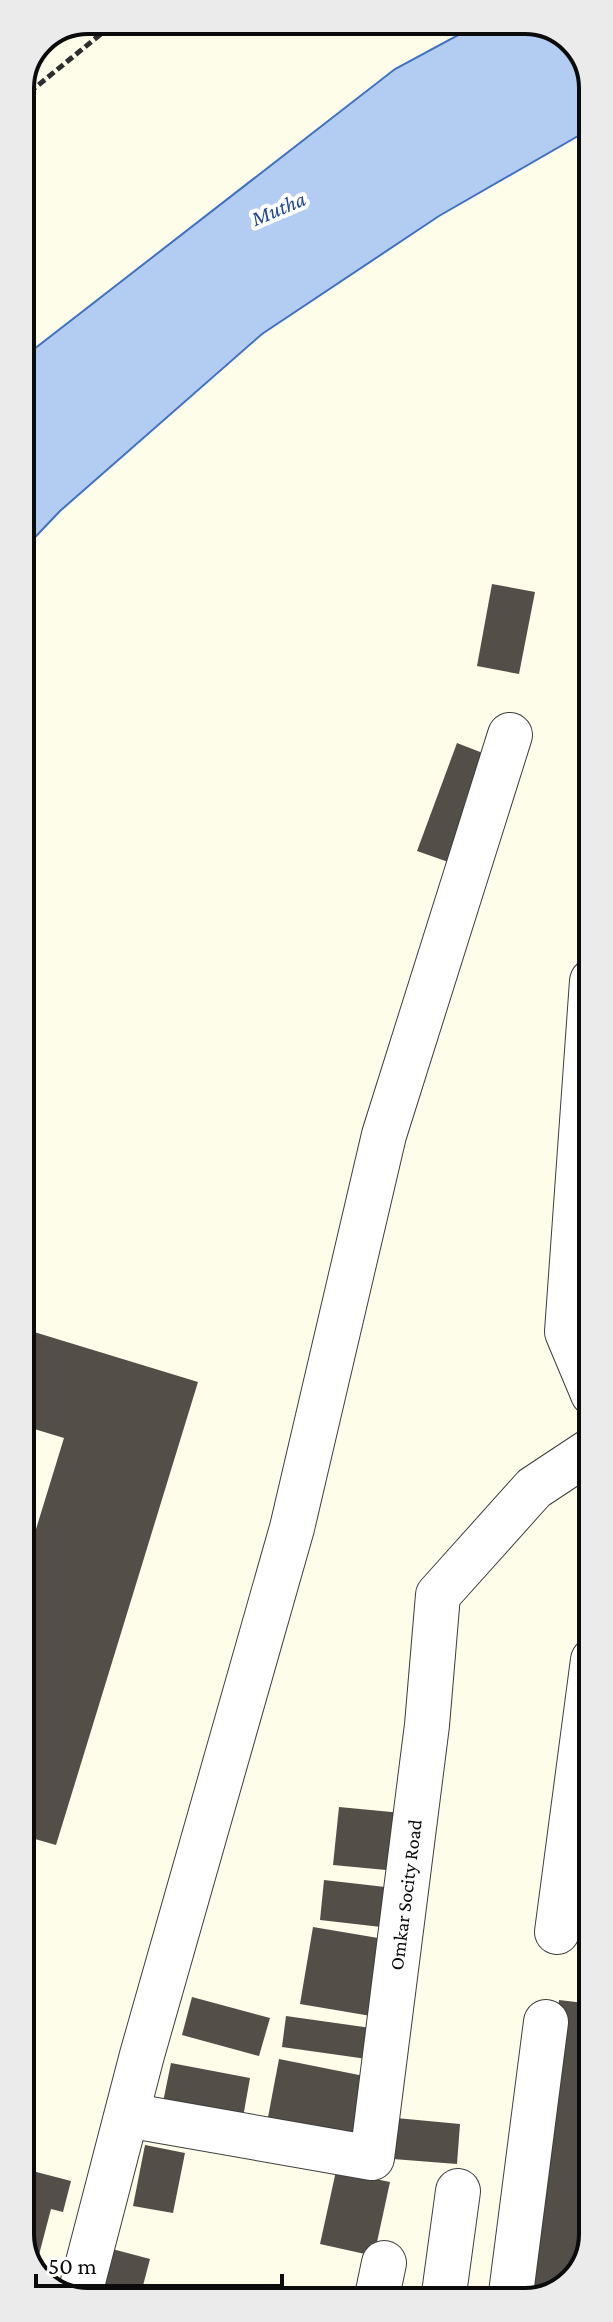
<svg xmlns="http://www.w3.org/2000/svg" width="613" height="2322" viewBox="0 0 613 2322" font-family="'Crimson Pro',serif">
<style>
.water{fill:#b3ccf1;stroke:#4072c2;stroke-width:2}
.building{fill:#534e48}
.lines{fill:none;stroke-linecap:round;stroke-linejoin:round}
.minor-casing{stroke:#3e3e3e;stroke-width:46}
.path{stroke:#2d2d2d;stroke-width:5;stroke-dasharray:8 4;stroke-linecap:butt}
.minor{stroke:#fff;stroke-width:44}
.labels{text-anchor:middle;stroke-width:8;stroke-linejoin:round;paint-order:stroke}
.street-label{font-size:20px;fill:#0b0b0b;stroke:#fff}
.water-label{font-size:22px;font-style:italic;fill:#1f4792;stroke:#fff}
.rim{fill:none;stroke:#0b0b0b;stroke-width:4}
</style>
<rect width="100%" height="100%" fill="#fdfdea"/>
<path class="water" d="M 486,20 C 529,21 581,24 592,77 C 595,92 592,112 592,128 L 439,216 L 262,334 L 60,511 L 20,553 L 20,360 L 395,69 Z"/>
<g class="building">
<path d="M 492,584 L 535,592 L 519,674 L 477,666 Z"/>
<path d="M 457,743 L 493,757 L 454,864 L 417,851 Z"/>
<path d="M 21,1328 L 198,1382 L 56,1845 L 21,1835 L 21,1578 L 64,1438 L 21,1425 Z"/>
<path d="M 593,1760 L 593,1909 L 573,1907 Z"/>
<path d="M 339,1807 L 402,1813 L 397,1871 L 333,1865 Z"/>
<path d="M 324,1880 L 394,1888 L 390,1928 L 320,1920 Z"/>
<path d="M 313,1927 L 384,1939 L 371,2016 L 300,2004 Z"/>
<path d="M 192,1997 L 270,2018 L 259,2056 L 182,2035 Z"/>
<path d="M 559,2000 L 593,2004 L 593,2234 L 576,2278 L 537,2301 L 527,2301 Z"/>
<path d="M 286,2016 L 371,2028 L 367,2059 L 282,2047 Z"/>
<path d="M 279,2059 L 364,2076 L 351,2149 L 265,2133 Z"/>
<path d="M 171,2063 L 250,2078 L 242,2123 L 162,2107 Z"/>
<path d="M 396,2118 L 460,2124 L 457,2164 L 393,2159 Z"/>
<path d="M 145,2145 L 185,2153 L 173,2213 L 133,2206 Z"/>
<path d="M 21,2168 L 71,2181 L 63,2212 L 51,2209 L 35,2270 L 21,2246 Z"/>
<path d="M 336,2171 L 390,2182 L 374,2256 L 320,2244 Z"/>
<path d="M 101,2246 L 150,2259 L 139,2301 L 86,2301 Z"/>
</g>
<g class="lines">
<g class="minor-casing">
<g id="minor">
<path d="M 592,981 L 567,1332 L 593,1394"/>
<path d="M 557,1932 L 593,1660"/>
<path id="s1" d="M 127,2115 L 372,2158 L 427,1725 L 438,1595 L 534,1488 L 593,1449"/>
<path d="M 78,2301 L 142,2055 L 292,1528 L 384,1135 L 510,735"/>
<path d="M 376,2301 L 384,2263"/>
<path d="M 443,2301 L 458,2191"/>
<path d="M 510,2301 L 546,2022"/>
</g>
</g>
<path class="path" d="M 20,100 L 118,20"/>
<use href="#minor" class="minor"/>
</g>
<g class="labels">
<g class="street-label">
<text dy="7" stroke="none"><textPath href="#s1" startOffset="514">Omkar Socity Road</textPath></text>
</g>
<g class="water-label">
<text transform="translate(278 208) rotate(-23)" y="8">Mutha</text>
</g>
</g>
<path d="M0 0H613V2322H0ZM88 34H525A54 54 0 0 1 579 88V2234A54 54 0 0 1 525 2288H88A54 54 0 0 1 34 2234V88A54 54 0 0 1 88 34Z" fill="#ebebeb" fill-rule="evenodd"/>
<path class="rim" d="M88 34H525A54 54 0 0 1 579 88V2234A54 54 0 0 1 525 2288H88A54 54 0 0 1 34 2234V88A54 54 0 0 1 88 34Z"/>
<path d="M36 2274v12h246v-12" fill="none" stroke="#0b0b0b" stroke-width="4"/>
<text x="48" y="2274" font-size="24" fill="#0b0b0b" stroke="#ffffff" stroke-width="6" paint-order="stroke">50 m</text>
</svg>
